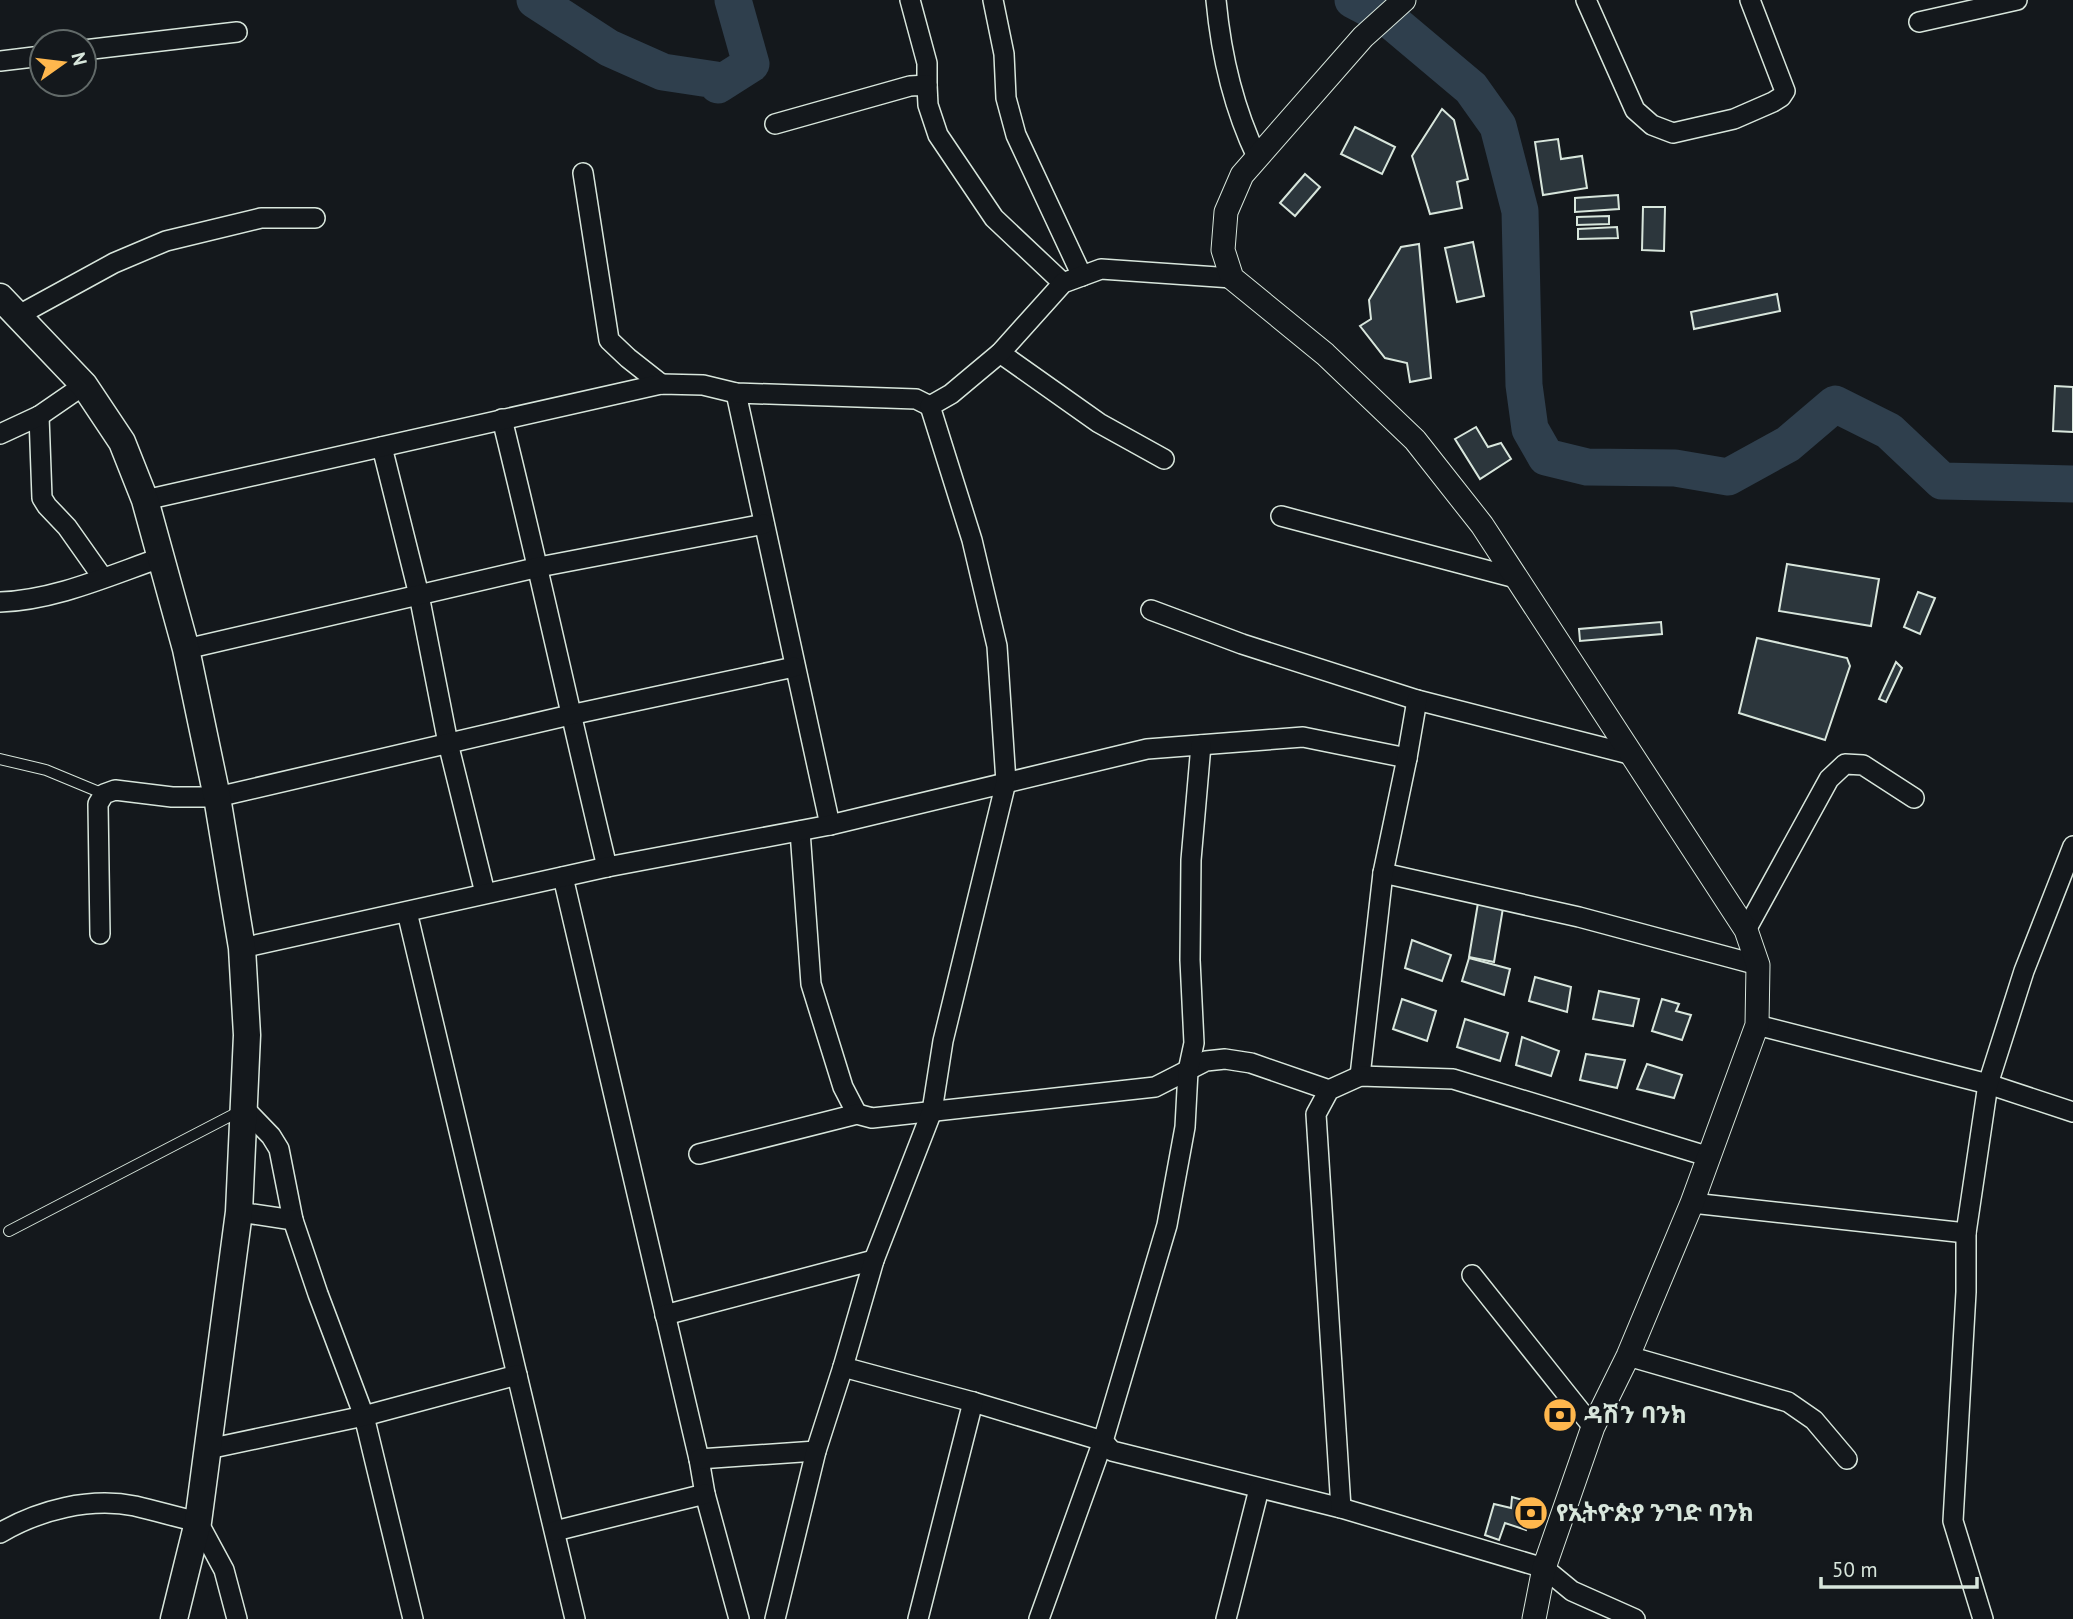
<svg xmlns="http://www.w3.org/2000/svg" width="2073" height="1619" viewBox="0 0 2073 1619" font-family="'PT Sans','Noto Sans Ethiopic',sans-serif">
<style>
.lines{fill:none;stroke-linecap:round;stroke-linejoin:round}
.river{stroke:#2f3f4d;stroke-width:37}
.building{fill:#2c363c;stroke:#d8e6dc;stroke-width:2}
.service-casing{stroke:#d8e6dc;stroke-width:12}
.minor-casing{stroke:#d8e6dc;stroke-width:22}
.tertiary-casing{stroke:#d8e6dc;stroke-width:25}
.secondary-casing{stroke:#d8e6dc;stroke-width:29}
.service{stroke:#14181c;stroke-width:10}
.minor{stroke:#14181c;stroke-width:19}
.tertiary{stroke:#14181c;stroke-width:23}
.secondary{stroke:#14181c;stroke-width:26}
.labels{text-anchor:middle;stroke-width:5;stroke-linejoin:round;paint-order:stroke}
.poi-label{font-size:24px;font-weight:bold;fill:#d8e6dc;stroke:#14181c;text-anchor:start}
</style>
<rect width="100%" height="100%" fill="#14181c"/>
<g class="lines">
<g class="river">
<path d="M 535,0 L 609,48 L 663,72 L 716,80 L 718,85 L 751,64 L 733,0"/>
<path d="M 1353,0 L 1389,19 L 1471,88 L 1498,126 L 1520,211 L 1524,385 L 1530,429 L 1546,457 L 1587,467 L 1675,468 L 1728,477 L 1788,444 L 1835,404 L 1889,431 L 1942,481 L 2073,484"/>
</g>
</g>
<g class="building">
<path d="M 1442,109 L 1454,120 L 1468,179 L 1457,182 L 1462,208 L 1430,214 L 1412,156 Z"/>
<path d="M 1355,127 L 1395,147 L 1382,174 L 1341,154 Z"/>
<path d="M 1558,139 L 1561,159 L 1582,156 L 1587,188 L 1543,195 L 1535,142 Z"/>
<path d="M 1305,174 L 1320,187 L 1295,216 L 1280,203 Z"/>
<path d="M 1618,195 L 1619,209 L 1575,212 L 1575,198 Z"/>
<path d="M 1643,207 L 1665,207 L 1664,251 L 1642,250 Z"/>
<path d="M 1609,216 L 1609,224 L 1577,225 L 1577,217 Z"/>
<path d="M 1617,227 L 1618,238 L 1578,239 L 1578,229 Z"/>
<path d="M 1473,242 L 1484,296 L 1457,302 L 1445,248 Z"/>
<path d="M 1419,244 L 1431,378 L 1410,382 L 1407,363 L 1385,358 L 1360,326 L 1371,319 L 1369,300 L 1401,247 Z"/>
<path d="M 1777,294 L 1780,311 L 1694,329 L 1691,312 Z"/>
<path d="M 2055,386 L 2073,387 L 2073,432 L 2053,431 Z"/>
<path d="M 1476,427 L 1488,447 L 1501,443 L 1511,459 L 1480,479 L 1455,439 Z"/>
<path d="M 1787,564 L 1879,579 L 1871,626 L 1779,611 Z"/>
<path d="M 1918,592 L 1935,598 L 1920,634 L 1904,627 Z"/>
<path d="M 1661,622 L 1662,634 L 1580,641 L 1579,629 Z"/>
<path d="M 1757,638 L 1847,658 L 1850,666 L 1825,740 L 1739,713 Z"/>
<path d="M 1896,662 L 1902,668 L 1886,702 L 1879,699 Z"/>
<path d="M 1478,903 L 1503,908 L 1494,962 L 1469,957 Z"/>
<path d="M 1412,940 L 1451,955 L 1442,981 L 1405,968 Z"/>
<path d="M 1469,958 L 1510,969 L 1504,995 L 1462,981 Z"/>
<path d="M 1535,977 L 1571,987 L 1567,1012 L 1529,1001 Z"/>
<path d="M 1599,991 L 1639,999 L 1633,1026 L 1593,1019 Z"/>
<path d="M 1402,999 L 1436,1011 L 1427,1041 L 1393,1029 Z"/>
<path d="M 1662,999 L 1679,1004 L 1676,1011 L 1691,1015 L 1682,1040 L 1652,1031 Z"/>
<path d="M 1465,1019 L 1508,1033 L 1500,1061 L 1457,1047 Z"/>
<path d="M 1522,1037 L 1559,1051 L 1551,1076 L 1516,1065 Z"/>
<path d="M 1586,1054 L 1625,1060 L 1617,1088 L 1580,1080 Z"/>
<path d="M 1647,1064 L 1682,1075 L 1674,1098 L 1637,1089 Z"/>
<path d="M 1512,1497 L 1533,1503 L 1526,1530 L 1505,1523 L 1499,1540 L 1485,1535 L 1494,1504 L 1511,1508 Z"/>
</g>
<g class="lines">
<g class="service-casing">
<g id="service">
<path d="M 0,759 L 46,770 L 104,794"/>
<path d="M 9,1231 L 242,1110"/>
</g>
</g>
<g class="minor-casing">
<g id="minor">
<path d="M 910,0 L 927,63 L 927,85"/>
<path d="M 993,0 L 1004,54 L 1006,98 L 1016,135 L 1082,276"/>
<path d="M 1216,0 C 1221,54 1234,109 1257,157"/>
<path d="M 1586,0 L 1635,110 L 1652,125 L 1673,133 L 1734,119 L 1773,102 L 1781,97 L 1785,91 L 1750,0"/>
<path d="M 1919,22 L 2017,0"/>
<path d="M 84,50 L 237,32"/>
<path d="M 0,61 L 42,56"/>
<path d="M 775,124 L 910,86 L 927,85 L 928,105 L 938,135 L 994,218 L 1063,283"/>
<path d="M 583,173 L 609,340 L 628,358 L 661,384"/>
<path d="M 19,315 L 114,263 L 166,241 L 261,218 L 315,218"/>
<path d="M 1000,353 L 1099,423 L 1164,459"/>
<path d="M 736,393 L 830,825"/>
<path d="M 39,416 L 42,498 L 47,506 L 67,527 L 103,578"/>
<path d="M 502,419 C 539,568 571,718 607,867"/>
<path d="M 0,434 L 39,416 L 84,385"/>
<path d="M 382,447 L 419,595 L 448,743 L 485,893"/>
<path d="M 145,500 L 661,384 L 703,385 L 736,393 L 916,399 L 930,406"/>
<path d="M 1281,516 L 1516,578"/>
<path d="M 0,602 C 55,600 108,576 160,558"/>
<path d="M 1151,610 L 1242,644 L 1417,700 L 1633,755"/>
<path d="M 186,649 L 539,567 L 764,524"/>
<path d="M 800,831 L 811,984 L 843,1087 L 857,1114"/>
<path d="M 1383,873 L 1579,917 L 1758,965"/>
<path d="M 563,877 L 699,1459 L 705,1494 L 739,1619"/>
<path d="M 407,912 L 575,1619"/>
<path d="M 1746,930 L 1829,779 L 1845,764 L 1863,765 L 1914,798"/>
<path d="M 100,934 L 98,804 L 104,794 L 115,790 L 172,797 L 217,797 L 570,715 L 794,667"/>
<path d="M 242,948 L 607,867 L 830,825 L 1147,749 L 1303,737 L 1407,758"/>
<path d="M 1757,1025 L 1988,1084 L 2073,1112"/>
<path d="M 1360,1076 L 1383,873 L 1407,758 L 1417,700"/>
<path d="M 245,1109 L 271,1136 L 279,1149 L 293,1220"/>
<path d="M 699,1154 L 857,1114 L 872,1118 L 1155,1087 L 1206,1061 L 1225,1059 L 1251,1063 L 1329,1090"/>
<path d="M 1692,1203 L 1966,1233"/>
<path d="M 239,1212 L 293,1220 L 318,1294 L 364,1416 L 413,1619"/>
<path d="M 1472,1275 L 1593,1427"/>
<path d="M 665,1315 L 874,1260"/>
<path d="M 1628,1356 L 1788,1402 L 1814,1420 L 1847,1459"/>
<path d="M 843,1367 L 973,1402 L 1103,1441 L 1112,1451 L 1341,1508 L 1544,1568 L 1572,1591 L 1635,1619"/>
<path d="M 208,1449 L 364,1416 L 517,1375"/>
<path d="M 699,1459 L 816,1451"/>
<path d="M 1341,1508 L 1316,1114 L 1329,1090 L 1360,1076 L 1453,1079 L 1710,1157"/>
<path d="M 555,1531 L 705,1494"/>
<path d="M 0,1533 C 39,1510 90,1497 135,1506 C 156,1511 177,1517 198,1522 L 224,1570 L 237,1619"/>
<path d="M 775,1619 L 816,1451 L 843,1367 L 874,1260 L 932,1111 L 943,1041 L 1006,782 L 997,646 L 972,540 L 930,406 L 951,394 L 1000,353 L 1063,283 L 1101,269 L 1232,278"/>
<path d="M 918,1619 L 973,1402"/>
<path d="M 1039,1619 L 1103,1441 L 1167,1225 L 1185,1127 L 1188,1071 L 1194,1043 L 1190,960 L 1191,860 L 1201,745"/>
<path d="M 1226,1619 L 1259,1489"/>
<path d="M 1983,1619 L 1953,1521 L 1966,1292 L 1966,1233 L 1988,1084 L 2024,971 L 2073,846"/>
</g>
</g>
<g class="tertiary-casing">
<path id="tertiary" d="M 1404,0 L 1363,37 L 1242,175 L 1226,212 L 1223,250 L 1232,278 L 1325,354 L 1415,440 L 1482,525 L 1746,930 L 1758,965 L 1757,1025 L 1692,1203 L 1628,1356 L 1593,1427 L 1544,1568 L 1534,1619"/>
</g>
<g class="secondary-casing">
<path id="secondary" d="M 0,297 L 84,385 L 122,442 L 145,500 L 186,649 L 217,797 L 242,948 L 247,1035 L 239,1212 L 198,1522 L 174,1619"/>
</g>
<use href="#service" class="service"/>
<use href="#minor" class="minor"/>
<use href="#tertiary" class="tertiary"/>
<use href="#secondary" class="secondary"/>
</g>
<defs>
<g id="bank-disc" transform="scale(1.75)"><circle r="9.5" fill="#ffb74d" stroke="#14181c"/><path d="M-6-4H6V4H-6ZM0-2.3a2.3 2.3 0 1 0 0 4.6a2.3 2.3 0 1 0 0-4.6Z" fill="#111"/></g>
</defs>
<g fill-rule="evenodd">
<use href="#bank-disc" x="1560" y="1415"/>
<use href="#bank-disc" x="1531" y="1513"/>
</g>
<g class="labels">
<g class="poi-label">
<text x="1584" y="1423">ዳሽን ባንክ</text>
<text x="1556" y="1521">የኢትዮጵያ ንግድ ባንክ</text>
</g>
</g>
<g transform="translate(63 63) rotate(76)"><circle r="33" fill="#14181c" stroke="#626a69" stroke-width="2"/>
<path d="M0-5L12 26L0 18L-12 26Z" fill="#ffb74d"/>
<text y="-10" font-size="19" font-weight="bold" text-anchor="middle" fill="#d8e6dc">N</text>
</g>
<path d="M1821 1577v10h156v-10" fill="none" stroke="#d8e6dc" stroke-width="3.5"/>
<text x="1832" y="1577" font-size="21" fill="#d8e6dc" stroke="#14181c" stroke-width="5" paint-order="stroke">50 m</text>
</svg>
